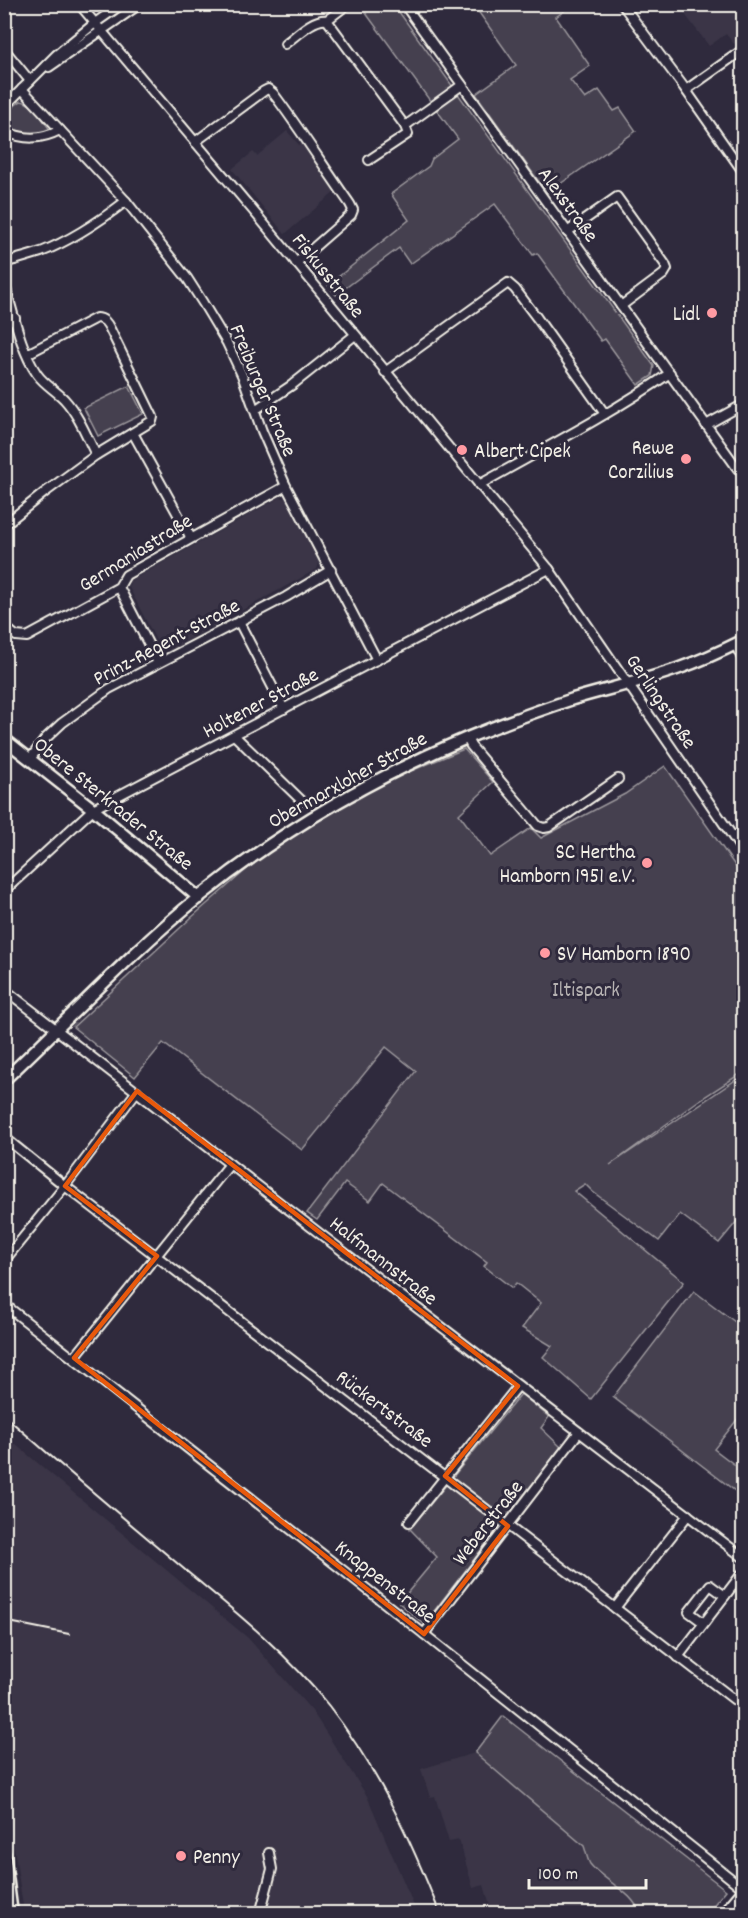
<svg xmlns="http://www.w3.org/2000/svg" width="748" height="1918" viewBox="0 0 748 1918" font-family="Dekko,sans-serif">
<style>
.built{fill:#3b3647}
.green{fill:#454050;stroke:#9c989c;stroke-width:1.5}
.lines{fill:none;stroke-linecap:round;stroke-linejoin:round}
.street-casing{stroke:#f4f1e8;stroke-width:12}
.secondary-casing{stroke:#f4f1e8;stroke-width:15}
.street{stroke:#2f2a3d;stroke-width:8}
.secondary{stroke:#2f2a3d;stroke-width:10}
.rail{stroke:#f4f1e8;stroke-width:2}
.marked{fill:none;stroke:#e8590c;stroke-width:4.5;stroke-linejoin:round}
.poi-dot{fill:#ff9aa2;stroke:#2f2a3d;stroke-width:2}
.labels{text-anchor:middle;stroke-width:6;stroke-linejoin:round;paint-order:stroke}
.street-label{font-size:21px;fill:#f4f1e8;stroke:#2f2a3d}
.poi-label{font-size:21px;fill:#f4f1e8;stroke:#2f2a3d;text-anchor:end}
.park-label{font-size:21px;fill:#b7b3b3;stroke:#2f2a3d}
</style>
<rect width="100%" height="100%" fill="#2f2a3d"/>
<filter id="ink" filterUnits="userSpaceOnUse"><feTurbulence type="fractalNoise" baseFrequency=".0167" numOctaves="2"/><feDisplacementMap in="SourceGraphic" scale="12" xChannelSelector="R" yChannelSelector="G"/><feConvolveMatrix kernelMatrix="1 2 1 2 8 2 1 2 1" color-interpolation-filters="sRGB"/></filter>
<g filter="url(#ink)">
<g class="built">
<path d="M 678,5 L 731,5 L 743,21 L 743,39 L 734,44 L 726,34 L 709,46 Z"/>
<path d="M 287,131 L 299,145 L 302,144 L 336,191 L 285,234 L 232,169 L 253,152 L 257,156 Z"/>
<path d="M 281,497 L 286,499 L 319,563 L 317,569 L 166,652 L 161,650 L 129,587 L 130,581 Z"/>
<path d="M 4,1435 L 248,1638 L 312,1711 L 367,1796 L 417,1913 L 87,1914 L 75,1911 L 27,1914 L 24,1912 L 5,1789 Z"/>
<path d="M 475,1753 L 584,1846 L 590,1863 L 626,1895 L 639,1908 L 639,1913 L 492,1913 L 484,1885 L 473,1888 L 459,1840 L 449,1842 L 435,1796 L 430,1797 L 421,1769 Z"/>
</g>
<g class="green">
<path d="M 360,5 L 394,5 L 654,366 L 652,376 L 638,385 L 605,339 L 601,341 L 537,253 L 533,255 L 495,204 L 410,264 L 399,248 L 336,295 L 328,285 L 409,220 L 391,194 L 429,166 L 432,159 L 458,139 Z"/>
<path d="M 478,5 L 572,5 L 556,17 L 590,66 L 570,80 L 585,99 L 599,90 L 614,111 L 620,108 L 636,131 L 547,193 L 476,94 L 516,65 L 475,7 Z"/>
<path d="M 21,101 C 34,103 43,121 51,131 C 37,137 19,132 5,127 C 4,116 11,107 21,101 Z"/>
<path d="M 129,386 L 143,414 L 98,436 L 84,408 Z"/>
<path d="M 464,749 L 493,782 L 459,814 L 490,856 L 531,828 L 541,838 L 625,794 L 665,766 L 743,877 L 743,1072 L 698,1101 L 610,1165 L 743,1075 L 743,1214 L 719,1243 L 680,1214 L 659,1241 L 593,1192 L 585,1184 L 574,1191 L 684,1282 L 591,1399 L 543,1357 L 552,1346 L 522,1328 L 541,1303 L 516,1283 L 512,1288 L 484,1266 L 487,1262 L 383,1183 L 370,1201 L 345,1183 L 317,1220 L 307,1213 L 416,1071 L 386,1047 L 302,1150 L 163,1043 L 135,1077 L 73,1027 L 192,917 L 254,863 L 311,823 L 394,778 Z"/>
<path d="M 694,1291 L 743,1328 L 743,1412 L 714,1449 L 743,1471 L 743,1497 L 613,1397 Z"/>
<path d="M 521,1394 L 549,1417 L 541,1428 L 561,1447 L 424,1624 L 399,1603 L 437,1557 L 410,1529 Z"/>
<path d="M 503,1716 L 726,1890 L 707,1913 L 639,1913 C 636,1894 601,1879 590,1864 C 587,1859 586,1851 584,1846 L 475,1753 Z"/>
</g>
<g class="lines">
<g class="street-casing">
<g id="street">
<path d="M 79,4 L 261,220 L 549,569 L 744,853"/>
<path d="M 348,4 L 327,20 L 405,126 L 462,85"/>
<path d="M 404,4 L 738,469"/>
<path d="M 622,4 L 683,86 L 744,173"/>
<path d="M 285,44 C 296,36 313,18 327,20"/>
<path d="M 4,49 L 30,81"/>
<path d="M 49,67 L 140,4"/>
<path d="M 22,89 L 126,201 L 187,278 L 203,303 L 227,343 L 242,375 L 262,431 L 286,486 L 377,660"/>
<path d="M 686,90 L 744,49"/>
<path d="M 4,107 L 56,55 L 95,23 L 122,4"/>
<path d="M 4,131 C 24,140 41,140 60,130"/>
<path d="M 195,142 L 264,91 L 268,89 L 273,93 C 300,129 324,167 350,204 L 353,210 L 351,215 L 296,263"/>
<path d="M 369,160 L 408,134 L 405,126"/>
<path d="M 567,232 L 617,197 L 665,264 L 667,269 L 664,274 L 621,306"/>
<path d="M 4,263 C 17,259 29,256 41,252 C 72,240 100,221 126,201"/>
<path d="M 4,282 C 13,311 20,349 37,374 C 44,384 55,390 64,399 C 78,414 87,437 96,455"/>
<path d="M 4,323 L 15,318"/>
<path d="M 385,372 L 508,283 L 515,289 L 537,318 L 605,414"/>
<path d="M 255,410 L 292,385 L 355,335"/>
<path d="M 706,425 L 744,404"/>
<path d="M 133,433 L 191,538"/>
<path d="M 479,485 C 543,449 609,415 670,373"/>
<path d="M 4,525 L 44,493 L 96,455 L 152,421 L 153,417 L 110,329 C 107,323 104,318 96,318 L 27,354"/>
<path d="M 119,587 L 158,663"/>
<path d="M 239,622 L 284,709"/>
<path d="M 4,626 L 16,636 L 27,637 L 119,587 L 126,575 L 286,486"/>
<path d="M 735,644 L 744,662"/>
<path d="M 235,736 L 302,801"/>
<path d="M 467,738 L 471,746 L 538,826 L 544,828 L 549,827 L 618,779"/>
<path d="M 30,759 L 46,738 L 62,723 L 109,689 L 286,597 L 331,570"/>
<path d="M 4,891 L 93,809 L 549,569"/>
<path d="M 4,989 L 319,1233 L 744,1558"/>
<path d="M 4,1137 L 65,1186 L 744,1707"/>
<path d="M 4,1261 L 65,1186 L 137,1091"/>
<path d="M 4,1304 L 424,1634 L 744,1889"/>
<path d="M 74,1358 L 230,1164"/>
<path d="M 409,1522 L 518,1386"/>
<path d="M 615,1608 L 688,1515"/>
<path d="M 704,1623 L 689,1612 L 710,1585 L 725,1596"/>
<path d="M 424,1634 L 579,1432"/>
<path d="M 678,1657 L 744,1571"/>
<path d="M 260,1914 L 272,1869 L 269,1853"/>
<path d="M 722,1914 L 744,1888"/>
<path d="M 732,1914 L 740,1895"/>
</g>
</g>
<g class="secondary-casing">
<g id="secondary">
<path d="M 4,739 L 93,809 L 199,898"/>
<path d="M 4,1080 C 69,1019 130,953 199,897 C 280,832 370,779 467,738 C 501,724 537,711 573,699 C 607,689 643,681 677,669 C 700,661 722,651 744,640"/>
<path d="M 4,1853 L 12,1914"/>
</g>
</g>
<use href="#street" class="street"/>
<use href="#secondary" class="secondary"/>
<g class="rail">
<path d="M 4,1415 C 63,1468 124,1518 184,1569 C 235,1611 288,1654 329,1706 C 378,1769 411,1840 440,1914"/>
<path d="M 4,1621 L 69,1634"/>
</g>
</g>
</g>
<path class="marked" d="M 137,1091 L 518,1386 L 445,1476 L 508,1526 L 424,1634 L 74,1358 L 157,1256 L 65,1186 Z"/>
<g class="poi-dot">
<circle cx="712" cy="313" r="6"/>
<circle cx="462" cy="450" r="6"/>
<circle cx="686" cy="459" r="6"/>
<circle cx="647" cy="863" r="6"/>
<circle cx="545" cy="953" r="6"/>
<circle cx="181" cy="1856" r="6"/>
</g>
<g class="labels">
<g class="street-label">
<text transform="translate(569 204) rotate(54)" y="7">Alexstraße</text>
<text transform="translate(329 275) rotate(51)" y="7">Fiskusstraße</text>
<text transform="translate(264 390) rotate(67)" y="7">Freiburger Straße</text>
<text transform="translate(135 552) rotate(-32)" y="7">Germaniastraße</text>
<text transform="translate(166 641) rotate(-28)" y="7">Prinz-Regent-Straße</text>
<text transform="translate(662 701) rotate(56)" y="7">Gerlingstraße</text>
<text transform="translate(260 702) rotate(-28)" y="7">Holtener Straße</text>
<text transform="translate(347 779) rotate(-29)" y="7">Obermarxloher Straße</text>
<text transform="translate(114 803) rotate(39)" y="7">Obere Sterkrader Straße</text>
<text transform="translate(384 1260) rotate(38)" y="7">Halfmannstraße</text>
<text transform="translate(385 1408) rotate(37)" y="7">Rückertstraße</text>
<text transform="translate(487 1522) rotate(-52)" y="7">Weberstraße</text>
<text transform="translate(386 1581) rotate(38)" y="7">Knappenstraße</text>
</g>
<g class="poi-label">
<text x="700" y="320">Lidl</text>
<text x="674" y="454">Rewe<tspan x="674" dy="24">Corzilius</tspan></text>
<text x="474" y="457" text-anchor="start">Albert Cipek</text>
<text x="635" y="858">SC Hertha<tspan x="635" dy="24">Hamborn 1951 e.V.</tspan></text>
<text x="557" y="960" text-anchor="start">SV Hamborn 1890</text>
<text x="193" y="1863" text-anchor="start">Penny</text>
</g>
<g class="park-label">
<text x="586" y="996">Iltispark</text>
</g>
</g>
<rect width="748" height="1918" fill="none" stroke="#2f2a3d" stroke-width="24"/>
<rect x="12" y="12" width="724" height="1894" fill="none" stroke="#f4f1e8" stroke-width="2" filter="url(#ink)"/>
<path d="M529 1879v9h117v-9" fill="none" stroke="#f4f1e8" stroke-width="3"/>
<text x="538" y="1879" font-size="18" fill="#f4f1e8" stroke="#2f2a3d" stroke-width="4.5" paint-order="stroke">100 m</text>
</svg>
